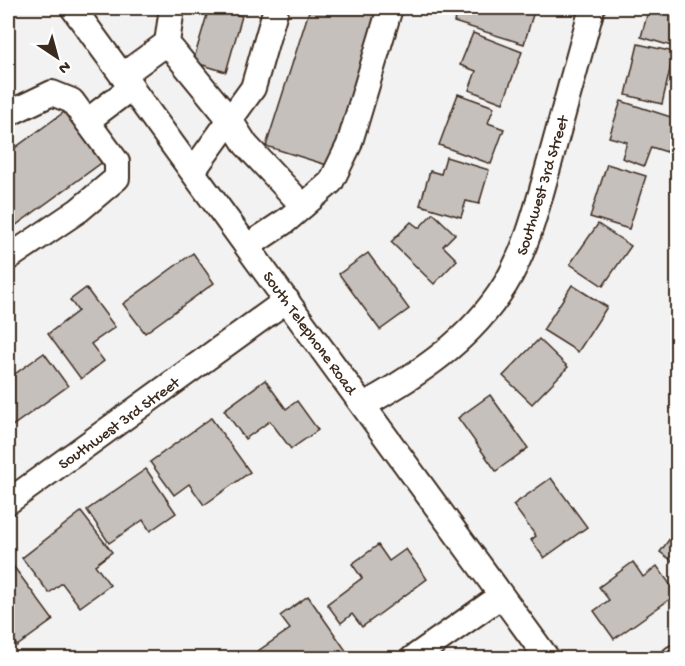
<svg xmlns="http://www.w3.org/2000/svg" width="685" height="666" viewBox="0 0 685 666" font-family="'Gochi Hand',sans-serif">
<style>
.building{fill:#c6c0bd;stroke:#3b2a1e;stroke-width:1.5}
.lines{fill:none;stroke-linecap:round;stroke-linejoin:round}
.minor-casing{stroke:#3b2a1e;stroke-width:28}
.minor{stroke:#fff;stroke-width:24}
.labels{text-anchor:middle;stroke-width:5;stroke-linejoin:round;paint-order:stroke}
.street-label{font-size:16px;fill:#3b2a1e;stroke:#fff}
</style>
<rect width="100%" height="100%" fill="#f3f2f2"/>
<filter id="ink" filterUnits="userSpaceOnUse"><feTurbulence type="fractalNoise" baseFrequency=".0167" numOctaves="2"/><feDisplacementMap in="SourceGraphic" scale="12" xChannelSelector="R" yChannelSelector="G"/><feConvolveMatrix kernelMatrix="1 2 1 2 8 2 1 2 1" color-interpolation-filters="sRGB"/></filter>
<g filter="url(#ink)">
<g class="building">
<path d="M 209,8 L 242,16 L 226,72 L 193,62 Z"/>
<path d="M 310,8 L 380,8 L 330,166 L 266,146 Z"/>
<path d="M 458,8 L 535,8 L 524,44 L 454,22 Z"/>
<path d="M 649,8 L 678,8 L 678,41 L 675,47 L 641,37 Z"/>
<path d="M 473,33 L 522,52 L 503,103 L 469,90 L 476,71 L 460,65 Z"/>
<path d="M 638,44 L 674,52 L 662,104 L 626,95 Z"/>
<path d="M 458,94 L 494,107 L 488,123 L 504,129 L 491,164 L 439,145 Z"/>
<path d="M 621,101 L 677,119 L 667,152 L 651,147 L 644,166 L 622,158 L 627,142 L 609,137 Z"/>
<path d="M 67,110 L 104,161 L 8,231 L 8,153 Z"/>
<path d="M 446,157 L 489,170 L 479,204 L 466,201 L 461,217 L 420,205 L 430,171 L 441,174 Z"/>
<path d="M 607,164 L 646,176 L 629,229 L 590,217 Z"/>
<path d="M 433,213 L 455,234 L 443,246 L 457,260 L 434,284 L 391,242 L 411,222 L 419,228 Z"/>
<path d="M 598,224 L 631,246 L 603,286 L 570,264 Z"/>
<path d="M 193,253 L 214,283 L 145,333 L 123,304 Z"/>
<path d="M 368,253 L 409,309 L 380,330 L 339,274 Z"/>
<path d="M 572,285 L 607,307 L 578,352 L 543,330 Z"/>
<path d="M 86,288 L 115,327 L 91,344 L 104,361 L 81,379 L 48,334 L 78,311 L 70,300 Z"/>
<path d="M 539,339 L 568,367 L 532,404 L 503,376 Z"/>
<path d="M 44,353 L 68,386 L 8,429 L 8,379 Z"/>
<path d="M 265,380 L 286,409 L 297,401 L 318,430 L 291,449 L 270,421 L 245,439 L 224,410 Z"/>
<path d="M 490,395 L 528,448 L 496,471 L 458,418 Z"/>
<path d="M 211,418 L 250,472 L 204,505 L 189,484 L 174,495 L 150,462 Z"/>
<path d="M 146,469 L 176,513 L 150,531 L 143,520 L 109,543 L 87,510 Z"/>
<path d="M 551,478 L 587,527 L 544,558 L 531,540 L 536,536 L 513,505 Z"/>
<path d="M 81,512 L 112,552 L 95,565 L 110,585 L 80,607 L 62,583 L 49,593 L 22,558 Z"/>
<path d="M 678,527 L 678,565 L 660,552 Z"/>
<path d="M 378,545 L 389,561 L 406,549 L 427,579 L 362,627 L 352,614 L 341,623 L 327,604 L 362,578 L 352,564 Z"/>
<path d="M 633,562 L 643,577 L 657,566 L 677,594 L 614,639 L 594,611 L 609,600 L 599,587 Z"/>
<path d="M 11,563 L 53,620 L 17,646 L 8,633 L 8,565 Z"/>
<path d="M 308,596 L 349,655 L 344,658 L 263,658 L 258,651 L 290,629 L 280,616 Z"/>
</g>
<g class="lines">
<g class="minor-casing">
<g id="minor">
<path d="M 73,8 L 547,658"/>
<path d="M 172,8 L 167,43 L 230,120 L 246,145 L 303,206"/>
<path d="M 123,75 L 167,43"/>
<path d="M 8,114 L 52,93 L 72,101 L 117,162 L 117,178 L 79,210 L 8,258"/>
<path d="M 87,121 L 132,87"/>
<path d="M 193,171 L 253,88 L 276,8"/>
<path d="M 248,246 L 287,220 L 331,182 L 349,145 L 390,8"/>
<path d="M 364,405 C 419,374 471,340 505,285 C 528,247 538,203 550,161 C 564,110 578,59 592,8"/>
<path d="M 8,502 L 287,300"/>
<path d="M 413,658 L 501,596"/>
<path d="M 674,658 L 678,656"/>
</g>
</g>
<use href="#minor" class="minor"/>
</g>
</g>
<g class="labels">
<g class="street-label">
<text transform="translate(541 185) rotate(-73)" y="6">Southwest 3rd Street</text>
<text transform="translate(311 332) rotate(54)" y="6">South Telephone Road</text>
<text transform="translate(118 422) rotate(-36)" y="6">Southwest 3rd Street</text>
</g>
</g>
<rect width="685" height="666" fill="none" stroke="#fff" stroke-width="30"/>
<rect x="15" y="15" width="655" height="636" fill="none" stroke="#3b2a1e" stroke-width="2" filter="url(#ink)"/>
<g transform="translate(57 57) rotate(144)" stroke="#ffffff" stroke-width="4.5" paint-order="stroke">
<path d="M0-4.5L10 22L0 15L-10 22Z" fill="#3b2a1e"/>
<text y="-9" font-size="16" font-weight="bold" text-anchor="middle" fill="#3b2a1e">N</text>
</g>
</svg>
